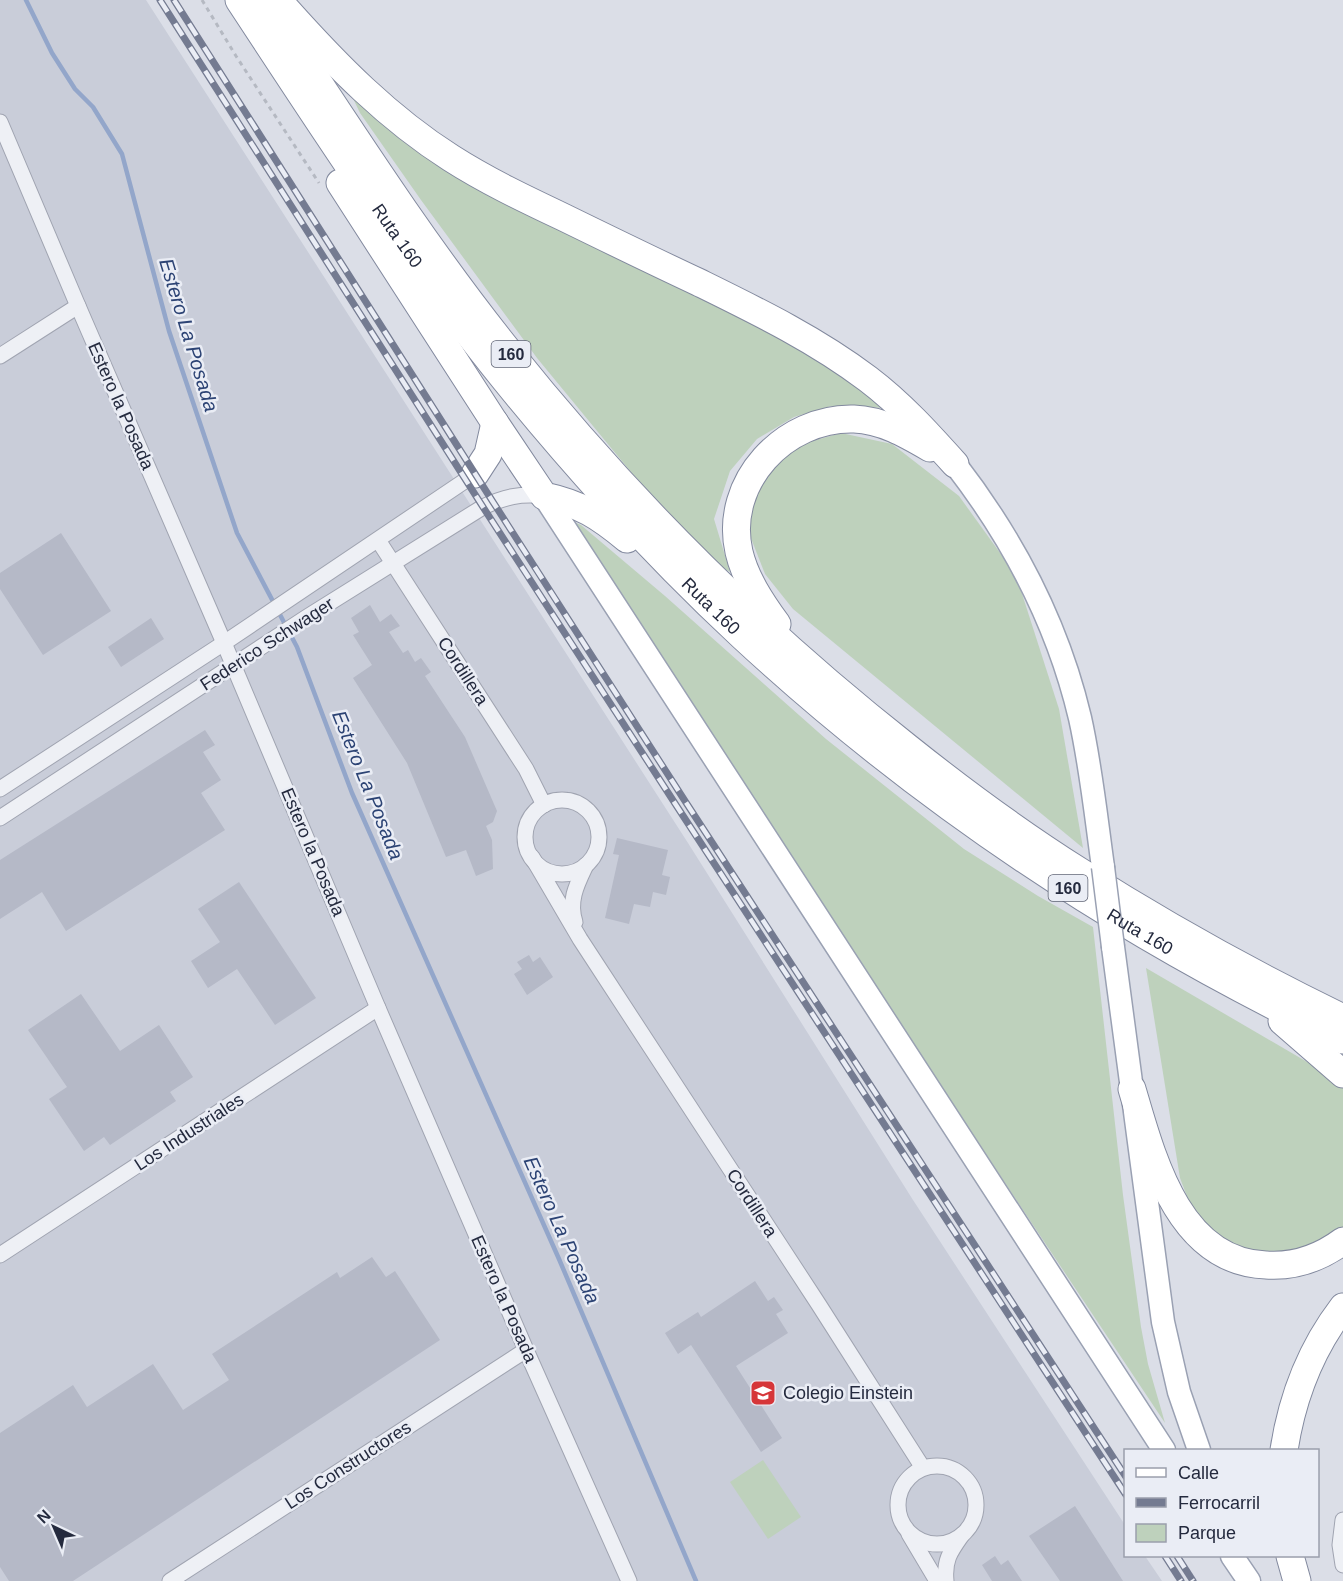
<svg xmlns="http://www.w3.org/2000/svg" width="1343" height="1581" viewBox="0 0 1343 1581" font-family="Helvetica,sans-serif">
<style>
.built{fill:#c9cdd9}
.green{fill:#bed1bc}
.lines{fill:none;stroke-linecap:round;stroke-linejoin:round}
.stream{stroke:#93a6ca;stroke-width:4.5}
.building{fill:#b5b9c7}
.street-casing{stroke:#a0a4b1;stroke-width:17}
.primary-casing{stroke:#9aa1b3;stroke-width:25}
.highway-casing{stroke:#82899e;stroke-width:29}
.path{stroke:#b5b9c2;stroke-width:3;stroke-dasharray:4.5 4.5;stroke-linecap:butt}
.street{stroke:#eef0f5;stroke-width:15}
.primary{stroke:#fff;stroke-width:22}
.highway{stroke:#fff;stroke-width:27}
.rail-casing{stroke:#747b91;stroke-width:7}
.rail{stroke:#eaedf5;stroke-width:4.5;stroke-dasharray:14;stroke-linecap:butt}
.primary-bridge-casing{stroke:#9aa1b3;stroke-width:25;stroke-linecap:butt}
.primary-bridge{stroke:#fff;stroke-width:22}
.labels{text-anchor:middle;stroke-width:5;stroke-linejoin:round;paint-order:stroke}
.shield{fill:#eaedf5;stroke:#5f6475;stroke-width:1.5}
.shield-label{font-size:16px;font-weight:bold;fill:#242a3e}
.street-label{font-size:18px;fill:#242a3e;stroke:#eaedf5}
.poi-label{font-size:18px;fill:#242a3e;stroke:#eaedf5;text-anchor:start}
.water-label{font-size:20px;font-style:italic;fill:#2c4374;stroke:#eaedf5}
</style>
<rect width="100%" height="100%" fill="#dbdee7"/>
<path class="built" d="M 0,0 L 146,0 L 688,843 L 913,1200 L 1125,1525 L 1126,1556 L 1145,1556 L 1162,1581 L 0,1581 Z"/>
<g class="green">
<path d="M 348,88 L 719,303 L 835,368 L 888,408 L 831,406 L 794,417 L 757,439 L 730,471 L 714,519 L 730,572 L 720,566 L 635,477 L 537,358 L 421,200 L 360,113 Z"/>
<path d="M 841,433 L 892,444 L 959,496 L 1016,575 L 1059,709 L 1083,848 L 793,609 L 765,574 L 747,528 L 747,507 L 772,471 L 798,445 Z"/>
<path d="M 572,521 L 581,525 L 665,596 L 826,739 L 964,849 L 1038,896 L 1093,927 L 1123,1195 L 1141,1327 L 1148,1364 L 1165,1423 L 981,1147 Z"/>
<path d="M 1146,968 L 1326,1073 L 1343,1086 L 1343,1232 L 1297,1256 L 1235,1249 L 1210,1232 L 1191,1207 L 1180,1178 Z"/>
<path d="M 763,1460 L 801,1517 L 768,1539 L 730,1482 Z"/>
</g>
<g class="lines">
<path class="stream" d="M 26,0 L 52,53 L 75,89 L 93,107 L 122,154 L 169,331 L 237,533 L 297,647 L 352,793 L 559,1259 L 696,1581"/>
</g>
<g class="building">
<path d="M 61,533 L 111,611 L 43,655 L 0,589 L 0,573 Z"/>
<path d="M 370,605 L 380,622 L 391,614 L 400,626 L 389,632 L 403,653 L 408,650 L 415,662 L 421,658 L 431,672 L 425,676 L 465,737 L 497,811 L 493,822 L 486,826 L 492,840 L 493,869 L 476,876 L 466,850 L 446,857 L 407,763 L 353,678 L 372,665 L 353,635 L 359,632 L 351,618 Z"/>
<path d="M 151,618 L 164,639 L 121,667 L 108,647 Z"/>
<path d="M 205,730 L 215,745 L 203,752 L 221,780 L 201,793 L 225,830 L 66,931 L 42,892 L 0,919 L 0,860 Z"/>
<path d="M 617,838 L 668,850 L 662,875 L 670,877 L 666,895 L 653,892 L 650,907 L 634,904 L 629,924 L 605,918 L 619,855 L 613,854 Z"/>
<path d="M 239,882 L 316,998 L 275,1025 L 237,969 L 208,988 L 191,961 L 220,942 L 198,909 Z"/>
<path d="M 529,955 L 533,962 L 540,957 L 553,977 L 527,995 L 514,974 L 522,969 L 517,962 Z"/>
<path d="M 81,994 L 120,1051 L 159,1025 L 193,1077 L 170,1092 L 176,1101 L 110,1145 L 104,1137 L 84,1151 L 49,1099 L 67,1087 L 28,1030 Z"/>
<path d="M 372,1257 L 386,1277 L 395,1271 L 440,1340 L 73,1581 L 9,1581 L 0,1567 L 0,1433 L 73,1385 L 87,1407 L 153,1364 L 183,1410 L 229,1380 L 212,1354 L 337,1272 L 340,1278 Z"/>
<path d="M 755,1281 L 768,1301 L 774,1297 L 783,1310 L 776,1314 L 788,1333 L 736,1366 L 782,1438 L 761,1452 L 691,1345 L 678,1354 L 665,1333 L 698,1312 L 701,1317 Z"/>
<path d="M 1075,1506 L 1123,1581 L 1060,1581 L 1029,1536 Z"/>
<path d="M 995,1556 L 1001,1565 L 1008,1560 L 1022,1581 L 992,1581 L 982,1565 Z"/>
</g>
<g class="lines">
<g class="street-casing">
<g id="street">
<path d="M 0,122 L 78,306 L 224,643 L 378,1008 L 526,1350 L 629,1581"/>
<path d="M 0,356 L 78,306"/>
<path d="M 378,540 L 526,769 L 544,805"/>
<path d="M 0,789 L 224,643 L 475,474"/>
<circle cx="562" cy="837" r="37"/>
<path d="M 0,818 L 307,617 L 483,507 C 504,497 521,493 544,496"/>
<path d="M 532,857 L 580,939 L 819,1305 L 923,1468"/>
<path d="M 575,922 C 568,901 577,884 586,865"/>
<path d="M 0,1255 L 378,1008"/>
<circle cx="937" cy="1505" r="39"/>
<path d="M 1343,1520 L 1340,1545 L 1343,1565"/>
<path d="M 909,1534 L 937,1581"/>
<path d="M 170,1581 L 526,1350"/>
<path d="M 946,1581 C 944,1560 950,1552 962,1535"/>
</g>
</g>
<g class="primary-casing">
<g id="primary">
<path d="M 955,464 C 1013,539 1058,625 1080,718 C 1091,767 1096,817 1103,867"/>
<path d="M 544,496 L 1164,1450"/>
<path d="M 1113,947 L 1163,1322 L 1179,1392 L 1199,1450"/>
<path d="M 1232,1556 L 1249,1581"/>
</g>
</g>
<g class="highway-casing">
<g id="highway">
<path id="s1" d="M 239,0 C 324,129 408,260 505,380 C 578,470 657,557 742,636 C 920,801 1124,936 1343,1040"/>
<path d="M 264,0 C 342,117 418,238 506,348 C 624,496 758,630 907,747 C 962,791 1019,833 1079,871 C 1164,925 1252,974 1343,1018"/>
<path d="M 286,9 C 336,65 388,118 451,158 C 487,181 525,199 563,217 C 608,239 653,261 698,282 C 757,311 815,339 868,379 C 901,404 928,434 955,464"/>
<path d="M 340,183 L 495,423 L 544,496 C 581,504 599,516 627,539"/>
<path d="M 475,474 L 488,454 L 495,423"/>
<path d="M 777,624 C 761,602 745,578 739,552 C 723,482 785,417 854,419 C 882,420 906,434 930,448"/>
<path d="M 1282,1021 L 1343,1074"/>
<path d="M 1132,1089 C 1152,1157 1178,1262 1266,1265 C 1294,1267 1320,1258 1343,1241"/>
<path d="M 1284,1450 C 1292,1398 1310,1350 1343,1307"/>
<path d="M 1290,1556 L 1297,1581"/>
</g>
</g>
<path class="path" d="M 202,0 L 236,56 L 319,183"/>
<use href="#street" class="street"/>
<use href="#primary" class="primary"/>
<use href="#highway" class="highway"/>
<g class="rail-casing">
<g id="rail">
<path d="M 160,0 L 483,507 L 676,805 L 1126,1495"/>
<path d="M 174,0 L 493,502 L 685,801 L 1126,1477"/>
<path d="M 1165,1556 L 1181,1581"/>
<path d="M 1177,1556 L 1193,1581"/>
</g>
</g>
<use href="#rail" class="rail"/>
<g class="primary-bridge-casing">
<path id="primary-bridge" d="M 1103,867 L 1113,947"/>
</g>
<use href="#primary-bridge" class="primary-bridge"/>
</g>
<defs>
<g id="school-square" transform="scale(1.35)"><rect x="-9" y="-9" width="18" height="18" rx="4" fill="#d63639" stroke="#eaedf5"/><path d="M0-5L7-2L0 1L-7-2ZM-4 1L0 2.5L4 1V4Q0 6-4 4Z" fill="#fff"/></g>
</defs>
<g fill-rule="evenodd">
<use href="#school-square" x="763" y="1393"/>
</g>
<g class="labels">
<g class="shield">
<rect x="491.5" y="341" width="39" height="26" rx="4.5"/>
<rect x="1048.5" y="875" width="39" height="26" rx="4.5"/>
</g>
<g class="shield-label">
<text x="511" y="360">160</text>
<text x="1068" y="894">160</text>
</g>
<g class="street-label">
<text dy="6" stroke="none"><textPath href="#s1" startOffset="284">Ruta 160</textPath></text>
<text transform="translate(121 406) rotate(66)" y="6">Estero la Posada</text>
<text dy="6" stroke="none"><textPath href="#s1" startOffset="770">Ruta 160</textPath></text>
<text transform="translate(267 644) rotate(-33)" y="6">Federico Schwager</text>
<text transform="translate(463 671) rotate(57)" y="6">Cordillera</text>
<text transform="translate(313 852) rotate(67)" y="6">Estero la Posada</text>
<text dy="6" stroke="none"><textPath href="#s1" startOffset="1310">Ruta 160</textPath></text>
<text transform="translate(189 1132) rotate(-33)" y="6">Los Industriales</text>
<text transform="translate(752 1203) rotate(57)" y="6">Cordillera</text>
<text transform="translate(504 1299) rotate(66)" y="6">Estero la Posada</text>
<text transform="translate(348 1465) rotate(-33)" y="6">Los Constructores</text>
</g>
<g class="poi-label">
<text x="783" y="1399">Colegio Einstein</text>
</g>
<g class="water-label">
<text transform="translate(189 335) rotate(73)" y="7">Estero La Posada</text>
<text transform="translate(368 785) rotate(68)" y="7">Estero La Posada</text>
<text transform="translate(562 1230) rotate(66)" y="7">Estero La Posada</text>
</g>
</g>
<rect x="1124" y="1449" width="195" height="108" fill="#eaedf5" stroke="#9b9fac" stroke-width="1.5"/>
<rect x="1136" y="1468" width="30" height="9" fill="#ffffff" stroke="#9b9fac" stroke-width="1.5"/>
<text x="1178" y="1479" font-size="18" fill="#242a3e">Calle</text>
<rect x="1136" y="1498" width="30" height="9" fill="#747b91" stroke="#9b9fac" stroke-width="1.5"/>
<text x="1178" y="1509" font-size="18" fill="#242a3e">Ferrocarril</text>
<rect x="1136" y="1524" width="30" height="18" fill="#bed1bc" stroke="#9b9fac" stroke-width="1.5"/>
<text x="1178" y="1539" font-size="18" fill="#242a3e">Parque</text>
<g transform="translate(54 1527) rotate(316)" stroke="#eaedf5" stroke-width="4.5" paint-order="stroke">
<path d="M0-4.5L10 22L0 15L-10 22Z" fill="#242a3e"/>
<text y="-9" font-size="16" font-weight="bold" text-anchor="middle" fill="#242a3e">N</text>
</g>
</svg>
